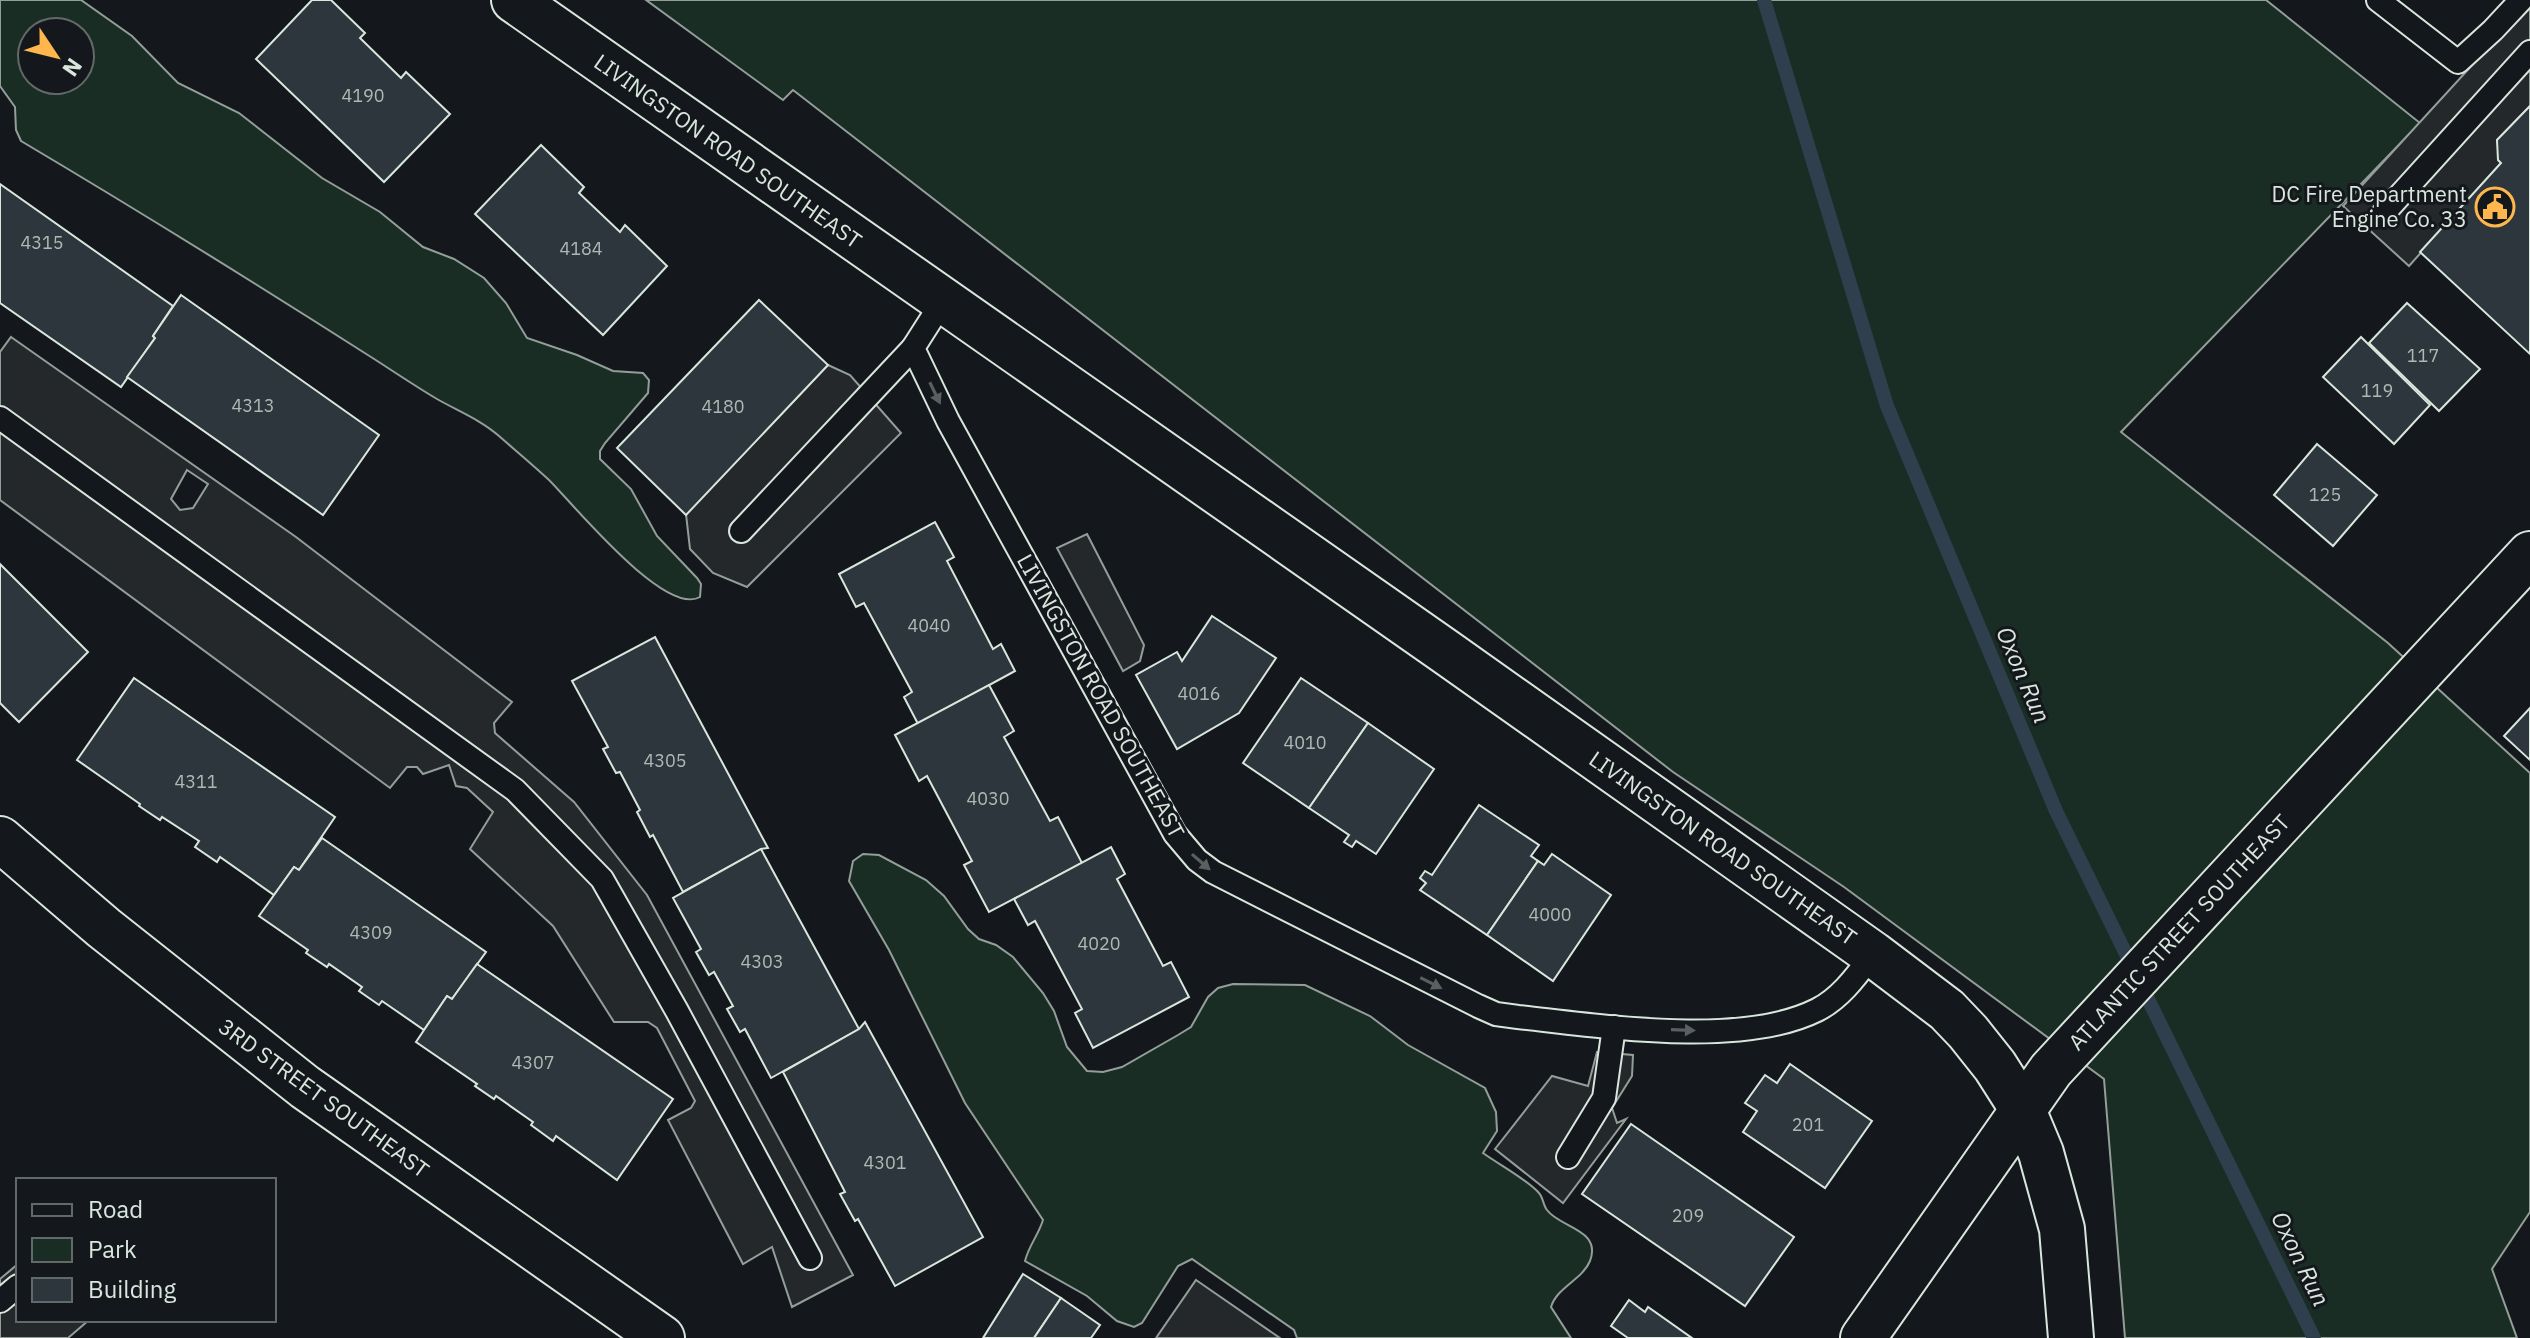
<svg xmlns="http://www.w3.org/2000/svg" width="2530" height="1338" viewBox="0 0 2530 1338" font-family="'IBM Plex Sans',sans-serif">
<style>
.green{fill:#1a2d24;stroke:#939e99;stroke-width:2;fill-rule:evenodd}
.parking{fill:#24282b;stroke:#939e99;stroke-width:2;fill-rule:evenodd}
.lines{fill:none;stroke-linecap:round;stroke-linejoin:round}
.stream{stroke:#2f3f4d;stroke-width:14}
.building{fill:#2c363c;stroke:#d8e6dc;stroke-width:2}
.service-casing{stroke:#d8e6dc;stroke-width:26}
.minor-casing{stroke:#d8e6dc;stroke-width:48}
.tertiary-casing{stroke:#d8e6dc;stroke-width:48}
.service{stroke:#14181c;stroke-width:22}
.minor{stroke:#14181c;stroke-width:44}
.tertiary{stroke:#14181c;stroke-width:44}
.oneway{fill:#59605f}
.labels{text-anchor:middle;stroke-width:6;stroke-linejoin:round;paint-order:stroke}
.number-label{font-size:18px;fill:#adbab4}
.street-label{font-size:22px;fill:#d8e6dc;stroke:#14181c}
.poi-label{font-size:22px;fill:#d8e6dc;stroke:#14181c;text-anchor:end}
.water-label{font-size:24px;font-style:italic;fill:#d8e6dc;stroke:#14181c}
</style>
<rect width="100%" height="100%" fill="#14181c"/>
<g class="green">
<path d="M 0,0 L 81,0 L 132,36 L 178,83 L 239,113 L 322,178 L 380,212 L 423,247 L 454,259 L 484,278 L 506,303 L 527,338 L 577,355 L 613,371 L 643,373 L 649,380 L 648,393 L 605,443 L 600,451 L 600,459 L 631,489 L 657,536 L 697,578 L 701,584 L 700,597 C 665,617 574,505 549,480 C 533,465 516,451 499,436 C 481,420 458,411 437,399 C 415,386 393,371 371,357 C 255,283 139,211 21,141 L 16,130 L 15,107 L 0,86 ZM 80,32 L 80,80 L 32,80 L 32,32 Z"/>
<path d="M 646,0 L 2266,0 L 2420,123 L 2121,432 L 2388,643 L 2530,773 L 2530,1212 L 2492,1269 L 2517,1338 L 2125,1338 L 2104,1079 L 1844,887 L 1673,772 L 793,90 L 783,100 Z"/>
<path d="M 863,854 L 879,855 L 926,880 L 944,896 L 968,929 L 979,939 L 996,945 L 1013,957 L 1043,993 L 1054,1011 L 1067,1047 L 1087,1071 L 1103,1072 L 1122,1067 L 1178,1035 L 1191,1027 L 1208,997 L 1218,988 L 1233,984 L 1305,985 L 1370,1016 L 1408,1045 L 1485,1088 L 1496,1112 L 1497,1131 L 1483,1153 C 1498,1164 1528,1180 1539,1193 C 1543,1197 1543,1205 1547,1210 C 1560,1228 1602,1229 1590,1261 C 1582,1280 1557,1287 1551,1307 L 1571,1338 L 1297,1338 L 1294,1330 L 1192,1259 L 1178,1266 L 1142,1323 L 1134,1327 L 1117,1321 L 1087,1296 L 1025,1261 C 1029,1245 1038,1236 1043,1220 L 965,1103 L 889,950 L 849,881 L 853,861 Z"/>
</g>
<g class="parking">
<path d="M 2530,2 L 2530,106 L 2497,140 L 2501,163 L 2409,266 L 2343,206 Z"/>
<path d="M 11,337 L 296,537 L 512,702 L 494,723 L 495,733 L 574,802 L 647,895 L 853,1275 L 792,1307 L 772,1247 L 743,1264 L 668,1120 L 691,1108 L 695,1101 L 657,1028 L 648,1022 L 614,1022 L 553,926 L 470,849 L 493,812 L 467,788 L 456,786 L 449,765 L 423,774 L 417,767 L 407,767 L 390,788 L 0,500 L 0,352 ZM 187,470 L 208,484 L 193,508 L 180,510 L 171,499 Z"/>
<path d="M 828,365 L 850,375 L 901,433 L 747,587 L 713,573 L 690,549 L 686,514 Z"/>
<path d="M 1087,534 L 1144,645 L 1140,661 L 1123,671 L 1057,548 Z"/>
<path d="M 1597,1052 L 1633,1055 L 1632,1076 L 1612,1108 L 1617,1123 L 1626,1119 L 1563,1203 L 1495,1149 L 1552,1076 L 1588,1086 Z"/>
<path d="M 18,1264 L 18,1320 L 89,1320 L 68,1338 L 0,1338 L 0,1279 Z"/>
<path d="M 1196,1280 L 1280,1338 L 1156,1338 Z"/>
</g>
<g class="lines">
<path class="stream" d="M 1764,0 L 1887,406 L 2056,811 L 2314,1338"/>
</g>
<g class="building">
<path d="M 312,0 L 331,0 L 365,33 L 360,38 L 401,78 L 406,72 L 450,114 L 384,182 L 256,59 Z"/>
<path d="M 2530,106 L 2530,354 L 2420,252 L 2501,163 L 2498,160 L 2497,140 Z"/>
<path d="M 541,145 L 584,187 L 579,193 L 620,232 L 625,225 L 667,266 L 603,335 L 475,214 Z"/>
<path d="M 0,184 L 173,306 L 153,336 L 155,338 L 121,387 L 0,303 Z"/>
<path d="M 181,295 L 379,435 L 323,515 L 127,377 L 155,338 L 153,336 Z"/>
<path d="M 759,300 L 828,365 L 686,515 L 617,448 Z"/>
<path d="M 2407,303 L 2480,369 L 2439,411 L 2369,343 Z"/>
<path d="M 2361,337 L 2430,405 L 2394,444 L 2323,377 Z"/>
<path d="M 2317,444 L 2377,495 L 2333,546 L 2274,495 Z"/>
<path d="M 935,522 L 954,557 L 947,561 L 993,649 L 1001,644 L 1015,671 L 918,724 L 904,697 L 912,692 L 864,603 L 856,607 L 839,574 Z"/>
<path d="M 0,564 L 88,652 L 19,722 L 0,703 Z"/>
<path d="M 1212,616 L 1276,658 L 1239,713 L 1177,749 L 1136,675 L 1177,652 L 1182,661 Z"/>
<path d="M 655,637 L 768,848 L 761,849 L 683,892 L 653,835 L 650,837 L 637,812 L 640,810 L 620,772 L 616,773 L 603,749 L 608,747 L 572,681 Z"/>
<path d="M 134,678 L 335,817 L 299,870 L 294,867 L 274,895 L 220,857 L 217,862 L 195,847 L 199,841 L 162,817 L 160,820 L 139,806 L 140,804 L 77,760 Z"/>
<path d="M 1301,678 L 1368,723 L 1309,808 L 1243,763 Z"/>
<path d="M 989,685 L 1014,731 L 1004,737 L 1050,821 L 1058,817 L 1082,863 L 989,912 L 964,865 L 972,861 L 927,776 L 919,781 L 895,735 Z"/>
<path d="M 2530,708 L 2530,760 L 2504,736 Z"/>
<path d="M 1368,723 L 1434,769 L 1376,854 L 1356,841 L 1352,847 L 1344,842 L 1349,835 L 1309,808 Z"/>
<path d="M 1479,805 L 1539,845 L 1531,856 L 1538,861 L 1487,935 L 1420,890 L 1426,883 L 1420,878 L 1425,871 L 1432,875 Z"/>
<path d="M 322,838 L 486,952 L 452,999 L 447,996 L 424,1030 L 382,1001 L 379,1005 L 359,991 L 362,987 L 329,964 L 327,967 L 306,953 L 308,950 L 259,916 L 294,867 L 299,870 Z"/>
<path d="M 1111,847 L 1125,874 L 1117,879 L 1163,966 L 1171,962 L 1189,997 L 1093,1048 L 1075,1013 L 1082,1009 L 1035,921 L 1028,925 L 1014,899 Z"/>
<path d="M 761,849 L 859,1029 L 771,1078 L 745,1029 L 740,1032 L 727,1009 L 733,1006 L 714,972 L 709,975 L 696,952 L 701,949 L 673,898 Z"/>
<path d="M 1552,854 L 1611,895 L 1553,981 L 1487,935 L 1538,861 L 1544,865 Z"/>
<path d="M 477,964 L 673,1099 L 617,1180 L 556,1136 L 553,1141 L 531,1125 L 533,1122 L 496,1096 L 494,1099 L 475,1086 L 477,1084 L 416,1042 L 447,996 L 452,999 Z"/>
<path d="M 865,1022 L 983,1237 L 895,1286 L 858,1219 L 855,1221 L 840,1194 L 845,1192 L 783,1072 L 859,1029 Z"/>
<path d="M 1790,1064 L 1872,1121 L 1825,1188 L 1743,1132 L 1757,1111 L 1745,1103 L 1765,1075 L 1777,1083 Z"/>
<path d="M 1631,1124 L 1794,1237 L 1745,1306 L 1582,1194 Z"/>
<path d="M 1023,1274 L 1061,1298 L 1034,1338 L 983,1338 Z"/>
<path d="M 1061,1298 L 1100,1325 L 1091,1338 L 1034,1338 Z"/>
<path d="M 1629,1300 L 1645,1312 L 1648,1307 L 1692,1338 L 1628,1338 L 1611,1326 Z"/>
</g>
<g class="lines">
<g class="service-casing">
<g id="service">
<path d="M 2378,0 L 2458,62 L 2493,30 L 2521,0"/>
<path d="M 2383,214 L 2530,52"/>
<path d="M 943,301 L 913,348 L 948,421 L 1175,834 L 1197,860 L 1213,872 L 1478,1006 L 1496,1014 L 1518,1017 C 1601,1026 1741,1048 1817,1010 C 1841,998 1857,975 1873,954"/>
<path d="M 0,418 L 515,790 L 602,879 L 677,1011 L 810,1258"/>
<path d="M 741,531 L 913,348"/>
<path d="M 1568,1157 L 1604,1098 L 1614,1027"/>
<path d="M 0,1301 L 18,1286"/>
</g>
</g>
<g class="minor-casing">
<path id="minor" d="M 0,839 L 104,928 L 305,1087 L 662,1338"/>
</g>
<g class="tertiary-casing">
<g id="tertiary">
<path d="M 514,0 L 1446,652 L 1873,954 L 1947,1010 L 1968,1032 L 1995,1066 L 2023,1110 L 2041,1153 L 2062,1229 L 2071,1338"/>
<path d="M 1863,1338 L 2051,1070 L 2530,554"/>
</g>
</g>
<use href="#service" class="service"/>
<use href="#minor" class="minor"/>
<use href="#tertiary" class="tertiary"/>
</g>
<defs><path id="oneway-solid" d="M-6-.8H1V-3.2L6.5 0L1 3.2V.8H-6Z" transform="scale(2)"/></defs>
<g class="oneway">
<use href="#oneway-solid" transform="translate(935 393) rotate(64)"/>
<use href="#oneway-solid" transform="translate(1201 862) rotate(41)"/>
<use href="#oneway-solid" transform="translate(1431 983) rotate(27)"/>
<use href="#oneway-solid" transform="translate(1683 1030) rotate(2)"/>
</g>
<defs>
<g id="civic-ring" transform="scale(2)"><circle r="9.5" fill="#14181c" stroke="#ffb74d" stroke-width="1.5"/><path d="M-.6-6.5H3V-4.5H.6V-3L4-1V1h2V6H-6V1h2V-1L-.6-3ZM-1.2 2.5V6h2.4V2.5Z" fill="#ffb74d"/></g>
</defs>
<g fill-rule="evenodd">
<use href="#civic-ring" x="2495" y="207"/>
</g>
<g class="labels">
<g class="number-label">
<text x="363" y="102">4190</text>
<text x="42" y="249">4315</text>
<text x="581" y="255">4184</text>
<text x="2423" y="362">117</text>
<text x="2377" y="397">119</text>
<text x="253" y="412">4313</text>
<text x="723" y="413">4180</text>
<text x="2325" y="501">125</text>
<text x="929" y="632">4040</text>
<text x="1199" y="700">4016</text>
<text x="1305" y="749">4010</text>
<text x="665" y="767">4305</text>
<text x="196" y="788">4311</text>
<text x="988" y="805">4030</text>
<text x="1550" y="921">4000</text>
<text x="371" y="939">4309</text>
<text x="1099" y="950">4020</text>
<text x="762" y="968">4303</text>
<text x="533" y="1069">4307</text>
<text x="1808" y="1131">201</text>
<text x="885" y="1169">4301</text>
<text x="1688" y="1222">209</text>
</g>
<g class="street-label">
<text transform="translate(728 151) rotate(35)" y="8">LIVINGSTON ROAD SOUTHEAST</text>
<text transform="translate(1101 696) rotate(61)" y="8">LIVINGSTON ROAD SOUTHEAST</text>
<text transform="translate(1723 848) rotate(35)" y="8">LIVINGSTON ROAD SOUTHEAST</text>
<text transform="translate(2179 932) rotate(-47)" y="8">ATLANTIC STREET SOUTHEAST</text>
<text transform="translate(324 1098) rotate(36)" y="8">3RD STREET SOUTHEAST</text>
</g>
<g class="poi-label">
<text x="2467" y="202">DC Fire Department<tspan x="2467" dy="25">Engine Co. 33</tspan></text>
</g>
<g class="water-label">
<text transform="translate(2023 675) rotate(67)" y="8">Oxon Run</text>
<text transform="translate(2300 1259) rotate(64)" y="8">Oxon Run</text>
</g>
</g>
<rect x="16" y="1178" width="260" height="144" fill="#14181c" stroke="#626a69" stroke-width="2"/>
<rect x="32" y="1204" width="40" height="12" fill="#14181c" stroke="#626a69" stroke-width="2"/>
<text x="88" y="1218" font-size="24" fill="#d8e6dc">Road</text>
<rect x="32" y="1238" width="40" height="24" fill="#1a2d24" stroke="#626a69" stroke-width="2"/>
<text x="88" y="1258" font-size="24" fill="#d8e6dc">Park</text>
<rect x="32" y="1278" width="40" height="24" fill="#2c363c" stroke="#626a69" stroke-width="2"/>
<text x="88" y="1298" font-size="24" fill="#d8e6dc">Building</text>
<g transform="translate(56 56) rotate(125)"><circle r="38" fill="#14181c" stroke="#626a69" stroke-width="2"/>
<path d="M0-6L14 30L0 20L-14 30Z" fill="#ffb74d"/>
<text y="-12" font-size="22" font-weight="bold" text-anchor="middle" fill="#d8e6dc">N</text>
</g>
</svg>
